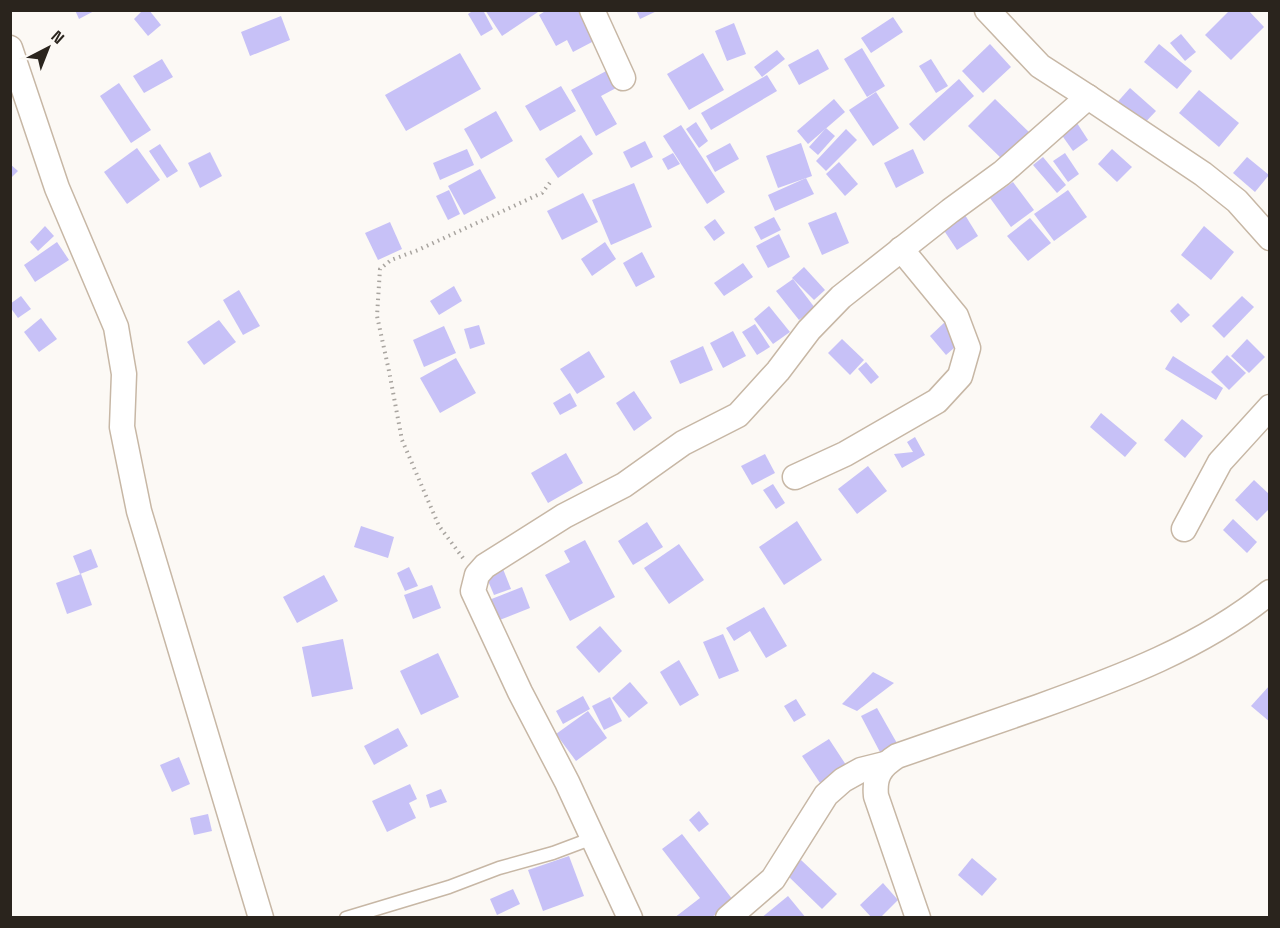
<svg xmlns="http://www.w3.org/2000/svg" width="1280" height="928" viewBox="0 0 1280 928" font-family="'Space Grotesk',sans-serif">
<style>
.building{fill:#c7c1f7}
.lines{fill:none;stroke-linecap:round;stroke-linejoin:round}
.service-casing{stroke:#c7b7a5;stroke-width:15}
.minor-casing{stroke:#c7b7a5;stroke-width:27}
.path{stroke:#a9a5a0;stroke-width:4;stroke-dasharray:1.5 4.5;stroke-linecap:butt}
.service{stroke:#fff;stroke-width:12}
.minor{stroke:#fff;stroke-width:24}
</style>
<rect width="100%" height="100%" fill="#fcf9f5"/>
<g class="building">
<path d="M 75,10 L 96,10 L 79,19 Z"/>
<path d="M 143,10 L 149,10 L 161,25 L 148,36 L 134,19 Z"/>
<path d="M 474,10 L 483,10 L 493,29 L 481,36 L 468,14 Z"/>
<path d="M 485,10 L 541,10 L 502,36 Z"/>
<path d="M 547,10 L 579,10 L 594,41 L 573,52 L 567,40 L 556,46 L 539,15 Z"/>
<path d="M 636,10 L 659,10 L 640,19 Z"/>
<path d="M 1230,10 L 1248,10 L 1264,27 L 1231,60 L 1205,35 Z"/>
<path d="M 281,16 L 290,40 L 250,56 L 241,32 Z"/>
<path d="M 893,17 L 903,32 L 871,53 L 861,38 Z"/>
<path d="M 734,23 L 746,54 L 727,61 L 715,31 Z"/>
<path d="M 1181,34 L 1196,52 L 1185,61 L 1170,43 Z"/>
<path d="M 990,44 L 1011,67 L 983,93 L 962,71 Z"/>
<path d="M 1159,44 L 1192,71 L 1177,89 L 1144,62 Z"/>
<path d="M 862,48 L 885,86 L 867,97 L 844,59 Z"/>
<path d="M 818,49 L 829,69 L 799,85 L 788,65 Z"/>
<path d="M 777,50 L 785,59 L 762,77 L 754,67 Z"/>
<path d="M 460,53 L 481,89 L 406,131 L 385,95 Z"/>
<path d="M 703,53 L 724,90 L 689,110 L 667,74 Z"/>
<path d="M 162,59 L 173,77 L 144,93 L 133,76 Z"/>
<path d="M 931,59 L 948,86 L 936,93 L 919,66 Z"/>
<path d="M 608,70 L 618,87 L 601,96 L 617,124 L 596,136 L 571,90 Z"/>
<path d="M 767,75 L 777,91 L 711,130 L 701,113 Z"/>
<path d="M 959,79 L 974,96 L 924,141 L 909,124 Z"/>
<path d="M 119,83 L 151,130 L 131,143 L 100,96 Z"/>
<path d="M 561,86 L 576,111 L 540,131 L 525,106 Z"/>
<path d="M 1130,88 L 1156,111 L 1139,129 L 1113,107 Z"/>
<path d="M 1199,90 L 1239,123 L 1219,147 L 1179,113 Z"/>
<path d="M 876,92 L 899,128 L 873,146 L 849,110 Z"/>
<path d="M 834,99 L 845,112 L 808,144 L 797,131 Z"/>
<path d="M 995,99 L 1031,134 L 1004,161 L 968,126 Z"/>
<path d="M 496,111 L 513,141 L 481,159 L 464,129 Z"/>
<path d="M 696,122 L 708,141 L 699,148 L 686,129 Z"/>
<path d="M 1077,123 L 1088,140 L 1073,151 L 1061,134 Z"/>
<path d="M 681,125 L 725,192 L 707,204 L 663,136 Z"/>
<path d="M 826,128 L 835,136 L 818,155 L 809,147 Z"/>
<path d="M 846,129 L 857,140 L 826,171 L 816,161 Z"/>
<path d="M 581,135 L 593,154 L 558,178 L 545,159 Z"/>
<path d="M 645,141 L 653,157 L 631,168 L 623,152 Z"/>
<path d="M 730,143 L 739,159 L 715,172 L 706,156 Z"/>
<path d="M 801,143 L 812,176 L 778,188 L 766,156 Z"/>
<path d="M 160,144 L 178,171 L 167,178 L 149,151 Z"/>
<path d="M 137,148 L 160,180 L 127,204 L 104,172 Z"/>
<path d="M 467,149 L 474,165 L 440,180 L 433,163 Z"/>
<path d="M 913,149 L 924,173 L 896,188 L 884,163 Z"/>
<path d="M 1112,149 L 1132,167 L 1117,182 L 1098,164 Z"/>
<path d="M 210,152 L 222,176 L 200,188 L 188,163 Z"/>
<path d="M 673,153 L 680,164 L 668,170 L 662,159 Z"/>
<path d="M 1065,153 L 1079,174 L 1068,182 L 1053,161 Z"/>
<path d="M 1043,157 L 1066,185 L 1057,193 L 1033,165 Z"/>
<path d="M 1247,157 L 1269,175 L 1255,192 L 1233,173 Z"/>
<path d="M 839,162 L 858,184 L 845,196 L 826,174 Z"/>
<path d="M 10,164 L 18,171 L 10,179 Z"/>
<path d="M 480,169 L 496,198 L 464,215 L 448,186 Z"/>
<path d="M 806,178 L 814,194 L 775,211 L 768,195 Z"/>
<path d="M 1013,182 L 1034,210 L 1011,227 L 990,198 Z"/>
<path d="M 634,183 L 652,227 L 611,245 L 592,200 Z"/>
<path d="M 449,190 L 460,214 L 448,220 L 436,196 Z"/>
<path d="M 1068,190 L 1087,217 L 1054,241 L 1034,214 Z"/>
<path d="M 583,193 L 598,222 L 562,240 L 547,211 Z"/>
<path d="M 836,212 L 849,243 L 822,255 L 808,223 Z"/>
<path d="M 965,215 L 978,236 L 957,250 L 943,229 Z"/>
<path d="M 774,217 L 781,230 L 761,240 L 754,227 Z"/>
<path d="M 1030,218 L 1051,243 L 1028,261 L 1007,236 Z"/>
<path d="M 715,219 L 725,233 L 714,241 L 704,227 Z"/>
<path d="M 390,222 L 402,249 L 378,260 L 365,233 Z"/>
<path d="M 45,226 L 54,236 L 38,251 L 30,242 Z"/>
<path d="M 1204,226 L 1234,252 L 1211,280 L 1181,255 Z"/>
<path d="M 779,234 L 790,257 L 768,268 L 756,246 Z"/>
<path d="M 57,242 L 69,260 L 35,282 L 24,265 Z"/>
<path d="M 605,242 L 616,259 L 592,276 L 581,259 Z"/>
<path d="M 642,252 L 655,277 L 636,287 L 623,263 Z"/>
<path d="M 743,263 L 753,277 L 724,296 L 714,283 Z"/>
<path d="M 804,267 L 825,290 L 814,300 L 792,278 Z"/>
<path d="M 793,279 L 815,308 L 799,320 L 776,291 Z"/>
<path d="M 454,286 L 462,301 L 439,315 L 430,301 Z"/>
<path d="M 239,290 L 260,326 L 243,335 L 223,300 Z"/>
<path d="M 21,296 L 31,309 L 18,318 L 10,307 L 10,304 Z"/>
<path d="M 1242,296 L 1254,307 L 1224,338 L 1212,326 Z"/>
<path d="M 1178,303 L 1190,315 L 1181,323 L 1170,311 Z"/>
<path d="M 769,306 L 790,332 L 773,344 L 754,319 Z"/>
<path d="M 41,318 L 57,339 L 39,352 L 24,332 Z"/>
<path d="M 219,320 L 236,342 L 204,365 L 187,342 Z"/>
<path d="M 945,322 L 962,341 L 946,355 L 930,336 Z"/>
<path d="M 755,324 L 770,347 L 757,355 L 742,332 Z"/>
<path d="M 479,325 L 485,344 L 470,349 L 464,329 Z"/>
<path d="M 444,326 L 456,353 L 424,367 L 413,340 Z"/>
<path d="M 733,331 L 746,356 L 723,368 L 710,343 Z"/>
<path d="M 842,339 L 864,360 L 850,375 L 828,353 Z"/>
<path d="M 1247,339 L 1265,357 L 1249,373 L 1231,356 Z"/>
<path d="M 703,346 L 713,370 L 680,384 L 670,361 Z"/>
<path d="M 589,351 L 605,377 L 577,394 L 560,369 Z"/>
<path d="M 1227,355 L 1246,373 L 1229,390 L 1211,372 Z"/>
<path d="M 1173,356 L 1223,388 L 1216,400 L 1165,369 Z"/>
<path d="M 456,358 L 476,393 L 440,413 L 420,378 Z"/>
<path d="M 866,362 L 879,377 L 871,384 L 858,369 Z"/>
<path d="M 634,391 L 652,418 L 634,431 L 616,403 Z"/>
<path d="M 570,393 L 577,406 L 560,415 L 553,403 Z"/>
<path d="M 1101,413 L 1137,443 L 1125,457 L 1090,427 Z"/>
<path d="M 1182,419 L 1203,436 L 1185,458 L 1164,440 Z"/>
<path d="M 915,437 L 925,455 L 902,468 L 894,454 L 913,452 L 907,442 Z"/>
<path d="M 566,453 L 583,483 L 548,503 L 531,473 Z"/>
<path d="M 765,454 L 775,473 L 752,485 L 741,466 Z"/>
<path d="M 868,466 L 887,491 L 857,514 L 838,489 Z"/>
<path d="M 1254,480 L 1270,495 L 1270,508 L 1257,521 L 1235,500 Z"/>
<path d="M 773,484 L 785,503 L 776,509 L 763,490 Z"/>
<path d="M 1233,519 L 1257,542 L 1247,553 L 1223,530 Z"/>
<path d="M 797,521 L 822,560 L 784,585 L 759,547 Z"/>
<path d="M 647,522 L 663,547 L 633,565 L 618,541 Z"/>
<path d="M 361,526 L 394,537 L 388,558 L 354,547 Z"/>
<path d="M 585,540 L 615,597 L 570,621 L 545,575 L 570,562 L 564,551 Z"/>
<path d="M 679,544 L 704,580 L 669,604 L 644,568 Z"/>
<path d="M 91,549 L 98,567 L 80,574 L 73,556 Z"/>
<path d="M 409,567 L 418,586 L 405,591 L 397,573 Z"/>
<path d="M 503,569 L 511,589 L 494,595 L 486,576 Z"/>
<path d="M 81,574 L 92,605 L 67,614 L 56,583 Z"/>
<path d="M 324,575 L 338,601 L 297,623 L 283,597 Z"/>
<path d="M 432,585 L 441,608 L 413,619 L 404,595 Z"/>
<path d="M 522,587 L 530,608 L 497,621 L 489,600 Z"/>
<path d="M 764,607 L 787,646 L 766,658 L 750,631 L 734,641 L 726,628 Z"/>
<path d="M 600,626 L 622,651 L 599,673 L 576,647 Z"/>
<path d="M 723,634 L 739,671 L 719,679 L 703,642 Z"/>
<path d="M 343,639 L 353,689 L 312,697 L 302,647 Z"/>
<path d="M 438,653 L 459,697 L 421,715 L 400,671 Z"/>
<path d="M 679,660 L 699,695 L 680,706 L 660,672 Z"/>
<path d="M 873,672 L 894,683 L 857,711 L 842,704 Z"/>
<path d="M 630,682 L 648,703 L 629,718 L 612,698 Z"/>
<path d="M 1270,685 L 1270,722 L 1251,706 Z"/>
<path d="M 583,696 L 590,709 L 563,724 L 556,711 Z"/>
<path d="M 610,697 L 622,721 L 604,730 L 592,706 Z"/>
<path d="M 796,699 L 806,715 L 794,722 L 784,706 Z"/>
<path d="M 877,708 L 898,745 L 881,754 L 861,716 Z"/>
<path d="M 588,711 L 607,738 L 576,761 L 556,734 Z"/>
<path d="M 398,728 L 408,746 L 374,765 L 364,746 Z"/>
<path d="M 829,739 L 848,768 L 822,786 L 802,756 Z"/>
<path d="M 179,757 L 190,784 L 172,792 L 160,765 Z"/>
<path d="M 410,784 L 417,799 L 409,803 L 416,818 L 387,832 L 372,801 Z"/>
<path d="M 441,789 L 447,802 L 430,808 L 426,795 Z"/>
<path d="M 699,811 L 709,824 L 699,832 L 689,820 Z"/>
<path d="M 208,814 L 212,831 L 194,835 L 190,818 Z"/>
<path d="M 682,834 L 733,900 L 711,918 L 674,918 L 700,898 L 662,849 Z"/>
<path d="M 569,856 L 584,896 L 543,911 L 528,870 Z"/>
<path d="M 972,858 L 997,879 L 982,896 L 958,875 Z"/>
<path d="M 801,860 L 837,894 L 822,909 L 787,875 Z"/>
<path d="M 883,883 L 898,900 L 880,918 L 872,918 L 860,905 Z"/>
<path d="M 513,889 L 520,904 L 497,915 L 490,899 Z"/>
<path d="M 788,896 L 806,918 L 761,918 Z"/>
</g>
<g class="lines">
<g class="service-casing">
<path id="service" d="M 346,918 L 449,887 L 499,868 L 553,853 L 593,838"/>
</g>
<g class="minor-casing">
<g id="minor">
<path d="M 592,10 L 623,78"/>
<path d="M 987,10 L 1040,66 L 1088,97 L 1203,174 L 1237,201 L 1270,238"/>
<path d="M 10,48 L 57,188 L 116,327 L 124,374 L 122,427 L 139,511 L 261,918"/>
<path d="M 795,477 L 845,454 L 937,401 L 960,376 L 968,348 L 956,316 L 901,249"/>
<path d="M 1184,529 L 1220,462 L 1270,407"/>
<path d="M 630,918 L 567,782 L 520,692 L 473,591 L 477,575 L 485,566 L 564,516 L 624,485 L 683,443 L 738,415 L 778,371 L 809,330 L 841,297 L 950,211 L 1002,173 L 1088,97"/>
<path d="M 728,918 L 773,879 L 826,795 L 843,780 L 861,770 L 885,764"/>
<path d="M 918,918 L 876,796 C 874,776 880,767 897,756 C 944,740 991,723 1038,707 C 1119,678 1203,647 1270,592"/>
</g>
</g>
<path class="path" d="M 463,558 L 439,526 L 402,440 L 389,371 L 377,316 L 380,269 L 391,260 L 418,250 L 542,193 L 552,180"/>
<use href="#service" class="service"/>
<use href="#minor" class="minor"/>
</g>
<rect width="1280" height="928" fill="none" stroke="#2a241d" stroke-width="24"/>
<g transform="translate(48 48) rotate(42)" stroke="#fcf9f5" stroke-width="4.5" paint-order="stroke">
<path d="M0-4.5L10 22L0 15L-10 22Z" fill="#2a241d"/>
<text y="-9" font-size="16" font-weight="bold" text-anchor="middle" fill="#2a241d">N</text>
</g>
</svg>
